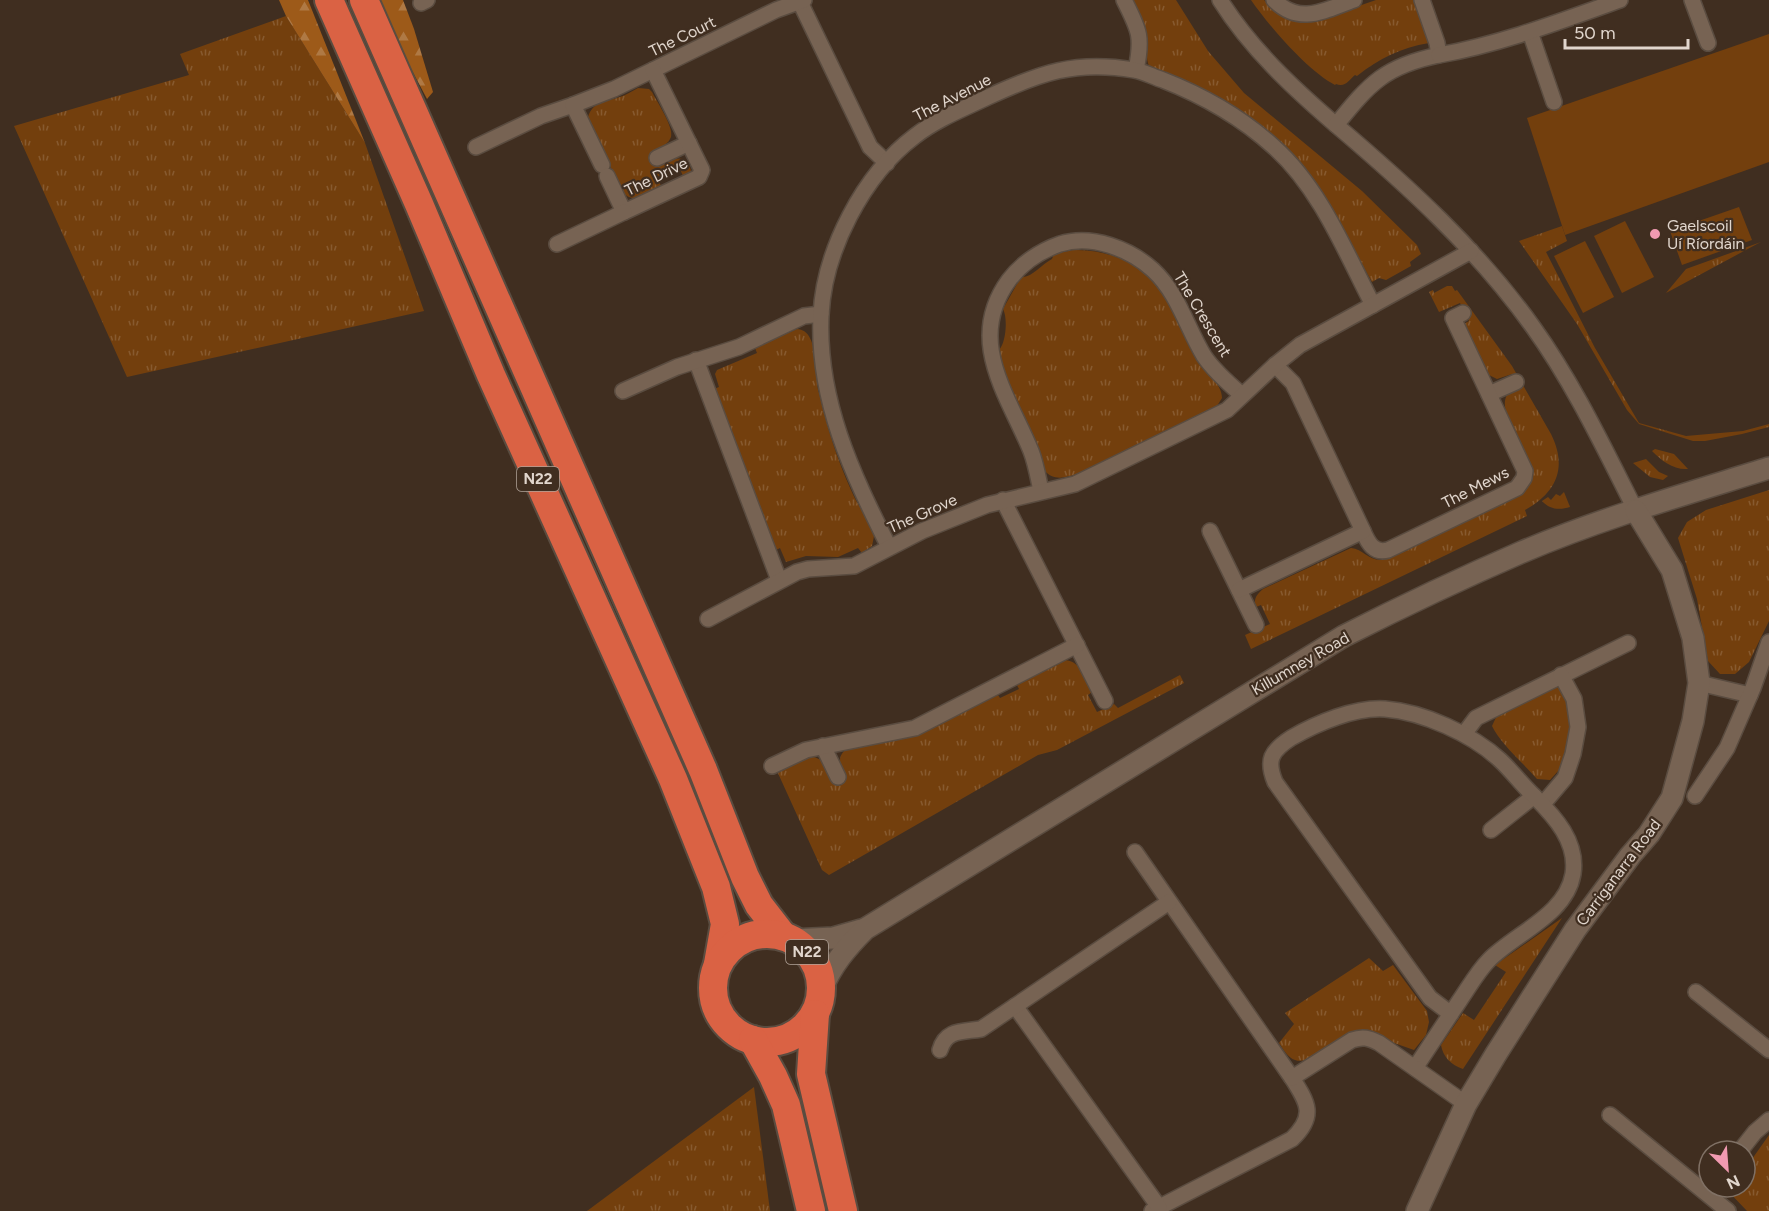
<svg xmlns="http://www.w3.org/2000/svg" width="1769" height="1211" viewBox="0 0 1769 1211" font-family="Figtree,sans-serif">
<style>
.grass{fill:url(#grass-tufts)}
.forest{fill:url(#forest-firs)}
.pitch{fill:#733f0d}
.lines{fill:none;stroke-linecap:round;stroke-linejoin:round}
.street-casing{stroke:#5a4c40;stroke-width:18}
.secondary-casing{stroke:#5a4c40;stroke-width:24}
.highway-casing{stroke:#5a4c40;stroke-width:32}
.street{stroke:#776353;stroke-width:15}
.secondary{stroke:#776353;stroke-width:21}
.highway{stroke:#da6244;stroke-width:28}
.poi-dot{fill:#f19ab1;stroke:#402e20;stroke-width:2}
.labels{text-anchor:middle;stroke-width:4.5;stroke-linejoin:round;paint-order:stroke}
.shield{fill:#402e20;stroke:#b1a499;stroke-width:1.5}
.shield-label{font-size:15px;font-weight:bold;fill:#e1d6cd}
.street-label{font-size:16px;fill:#e1d6cd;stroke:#402e20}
.poi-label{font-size:16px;fill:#e1d6cd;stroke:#402e20;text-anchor:start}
</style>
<defs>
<pattern id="grass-tufts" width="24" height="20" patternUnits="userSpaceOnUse" patternTransform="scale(1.5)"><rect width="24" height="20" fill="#733f0d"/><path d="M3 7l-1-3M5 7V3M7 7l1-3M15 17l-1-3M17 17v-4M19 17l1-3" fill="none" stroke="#875a2f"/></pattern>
<pattern id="forest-firs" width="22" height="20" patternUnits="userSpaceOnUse" patternTransform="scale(1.5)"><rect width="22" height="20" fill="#9d5a19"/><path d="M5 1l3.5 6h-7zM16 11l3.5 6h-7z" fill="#af7944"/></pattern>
</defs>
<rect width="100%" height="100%" fill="#402e20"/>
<g class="grass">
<path d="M 1132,0 L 1176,0 L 1208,51 L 1244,93 L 1362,191 L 1417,245 L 1421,254 L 1410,262 L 1411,266 L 1386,280 L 1379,278 L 1372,282 L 1324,196 L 1302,165 L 1278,139 L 1244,113 L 1221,98 L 1149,66 C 1145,56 1148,48 1147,37 C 1146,24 1138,11 1132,0 Z"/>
<path d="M 1251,0 L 1264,0 L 1278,13 L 1300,21 L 1324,18 L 1376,0 L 1415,0 L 1429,43 C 1400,48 1380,58 1357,76 L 1355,75 C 1349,80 1345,88 1336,84 L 1335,85 C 1308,71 1269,26 1251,0 Z"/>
<path d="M 286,16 L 365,143 L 424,311 L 127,377 L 14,126 L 189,75 L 180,54 Z"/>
<path d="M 638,88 L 649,89 L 652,92 C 657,102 674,127 671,137 C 668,145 659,148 652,152 L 658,165 C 671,160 687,151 691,171 L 684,178 L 679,167 L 657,177 L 662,188 C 648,194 634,205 622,192 L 588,117 C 593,101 606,102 620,97 C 626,95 632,91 638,88 Z"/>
<path d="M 1562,226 L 1567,241 L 1546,252 L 1595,348 L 1639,423 L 1686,436 L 1743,431 L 1769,424 L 1769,427 L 1742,434 L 1705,441 L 1693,441 L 1639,424 L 1627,410 L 1577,324 L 1519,241 Z"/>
<path d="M 1761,242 L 1757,244 L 1666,293 L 1686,269 Z"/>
<path d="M 1073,250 C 1111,249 1146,265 1166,299 C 1178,318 1185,341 1197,361 C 1204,373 1222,382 1222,398 L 1215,409 L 1077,474 C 1065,478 1053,481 1044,470 C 1038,428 1002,392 999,350 C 1006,343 1008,318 1003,309 L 1021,277 C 1032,278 1042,264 1052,259 L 1054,254 Z"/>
<path d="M 1447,286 L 1452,286 L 1455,291 L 1457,290 L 1512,366 L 1551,434 C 1568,468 1556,493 1525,510 L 1527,516 L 1251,649 L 1245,635 L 1270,624 L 1261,605 L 1256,607 C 1253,599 1257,594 1263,589 L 1351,548 C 1363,549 1369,561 1382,560 L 1521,494 L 1531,482 C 1537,454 1495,416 1507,395 L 1519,387 L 1512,374 L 1497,379 L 1489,375 L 1486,372 L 1464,324 L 1469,321 L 1460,303 L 1439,312 L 1429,292 L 1433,290 L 1434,293 Z"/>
<path d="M 797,329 C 820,330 814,376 819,393 C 827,427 837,459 851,490 C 858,506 869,520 874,536 L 872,546 L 862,553 L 858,548 L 838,557 L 806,556 L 786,562 L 780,548 L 774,551 L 714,389 L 719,387 L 715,374 L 717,370 L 757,353 L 755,348 Z"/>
<path d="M 1655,449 L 1674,454 L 1688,469 C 1673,470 1662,461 1652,451 Z"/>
<path d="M 1646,459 L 1659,472 L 1668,476 L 1663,480 L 1650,477 L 1633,463 Z"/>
<path d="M 1769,490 L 1769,621 L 1749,662 L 1735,674 L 1720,674 L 1708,661 L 1697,599 L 1678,538 L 1687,522 L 1706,510 Z"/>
<path d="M 1564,492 L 1570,507 C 1560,510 1550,510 1542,501 L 1548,497 L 1551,500 L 1556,494 L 1560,496 Z"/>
<path d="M 1065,660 C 1081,661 1086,680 1092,692 L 1088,695 L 1097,712 L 1114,704 L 1118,708 L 1180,675 L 1184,683 L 1057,750 L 1038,755 L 836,871 L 829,875 L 822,870 L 777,771 L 812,756 L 821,760 L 831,780 L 844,773 C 840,764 837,758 845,750 L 921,733 L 998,695 L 1000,698 L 1019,689 L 1017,685 Z"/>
<path d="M 1557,683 L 1570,703 L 1571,732 L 1559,770 L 1550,780 L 1537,779 C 1523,763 1500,743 1492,726 L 1499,711 Z"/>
<path d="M 1562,918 L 1463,1069 C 1451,1065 1443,1057 1441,1045 L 1463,1013 L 1474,1020 L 1506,972 L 1495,965 Z"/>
<path d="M 1369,958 L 1383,971 L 1393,965 L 1427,1011 L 1429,1022 L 1426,1035 L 1414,1050 L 1360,1031 C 1346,1039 1311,1066 1295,1060 C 1288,1058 1283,1049 1279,1043 L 1294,1024 L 1285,1013 Z"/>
<path d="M 754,1087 L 770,1211 L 587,1211 Z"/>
<path d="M 1769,1135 L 1769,1211 L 1747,1211 L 1729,1192 L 1732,1187 L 1745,1187 L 1745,1169 Z"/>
</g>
<g class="forest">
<path d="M 279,0 L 308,0 L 365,143 L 286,16 Z"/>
<path d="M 378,0 L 403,0 L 414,29 L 433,92 L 427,99 L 388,25 Z"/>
</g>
<g class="pitch">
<path d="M 1769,34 L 1769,162 L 1565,235 L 1527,118 Z"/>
<path d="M 1739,207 L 1752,240 L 1682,265 L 1670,231 Z"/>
<path d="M 1625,221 L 1654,277 L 1622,293 L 1594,236 Z"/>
<path d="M 1585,241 L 1614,297 L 1583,313 L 1554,256 Z"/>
</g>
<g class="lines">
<g class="street-casing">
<g id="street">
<path d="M 1124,0 C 1139,30 1143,36 1136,70"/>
<path d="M 1220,0 C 1251,49 1292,87 1336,125"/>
<path d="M 1274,0 C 1300,26 1325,10 1354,0"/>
<path d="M 1422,0 L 1437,43 L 1439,55 C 1385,66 1370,83 1336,125 C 1408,186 1478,250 1533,327 C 1574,384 1604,448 1636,511"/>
<path d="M 1692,0 L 1708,43"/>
<path d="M 800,2 L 870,147 L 887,163"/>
<path d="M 421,3 L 427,0"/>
<path d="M 1530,32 L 1554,102"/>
<path d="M 1439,55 C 1501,44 1561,21 1620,0"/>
<path d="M 476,147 L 541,116 L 573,105"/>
<path d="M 657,158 L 689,143"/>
<path d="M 602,165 L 573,105 L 614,89 L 776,10 L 804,0"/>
<path d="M 607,176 L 624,212 L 699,177 L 702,170 L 653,70"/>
<path d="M 557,244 L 624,212"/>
<path d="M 696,360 L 779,580"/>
<path d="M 623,391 L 677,367 L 739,347 L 804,316 L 821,314"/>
<path d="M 1489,394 L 1516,382"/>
<path d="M 1041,491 C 1038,477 1036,464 1031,451 C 1008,395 965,340 1009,280 C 1021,264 1040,251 1060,244 C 1092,234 1130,249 1153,270 C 1178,293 1187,328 1204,356 C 1214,371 1229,384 1242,395"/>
<path d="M 1003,500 L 1105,701"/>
<path d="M 1210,531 L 1256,625"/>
<path d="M 1363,531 C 1368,543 1374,554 1388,550 L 1517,488 L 1524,478 L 1525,471 L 1453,318 L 1463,313"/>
<path d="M 889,547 C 852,473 817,400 821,315 C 824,251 863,175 915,136 C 937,119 963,109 988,97 C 1040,73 1075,60 1134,70 C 1143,71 1153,77 1163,80 C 1204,96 1241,117 1274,147 C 1320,188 1345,251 1373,305"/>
<path d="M 1239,590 L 1363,531 L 1293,383 L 1275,365"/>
<path d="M 708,619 L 797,572 L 808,569 L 854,566 L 922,531 L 987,505 L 1075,484 L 1227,410 L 1275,365 L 1300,345 L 1471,251"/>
<path d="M 1699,683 L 1750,695"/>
<path d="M 1464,734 L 1476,718 L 1628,643"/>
<path d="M 823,746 L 838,777"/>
<path d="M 772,766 L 806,750 L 915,728 L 1077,645"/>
<path d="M 1695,796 L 1727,748 L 1753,688 L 1769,642"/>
<path d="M 1543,804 L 1565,778 L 1573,754 L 1578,727 L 1574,699 L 1561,675"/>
<path d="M 1491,830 L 1534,796"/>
<path d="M 1135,852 L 1292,1078 C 1308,1103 1316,1116 1292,1139 L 1152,1211"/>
<path d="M 1696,992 L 1769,1050"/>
<path d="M 1015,1006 L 1159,1207"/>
<path d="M 940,1050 C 946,1029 963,1032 981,1029 L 1169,902"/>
<path d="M 1415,1068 C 1430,1045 1445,1023 1460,1000 C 1469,987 1478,971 1489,960 C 1516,933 1566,915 1573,874 C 1578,842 1555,817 1534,796 C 1522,785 1512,771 1500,760 C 1472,734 1423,712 1385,709 C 1355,707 1317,723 1291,738 C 1271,751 1266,760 1275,782 L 1430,998 L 1451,1014"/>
<path d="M 1292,1078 L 1352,1040 C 1363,1036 1369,1038 1379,1043 L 1466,1104"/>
<path d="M 1610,1115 L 1728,1211"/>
<path d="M 1740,1151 L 1755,1132 L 1769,1120"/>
</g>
</g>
<g class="secondary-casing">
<g id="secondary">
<path d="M 792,940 L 833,938 L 861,930"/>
<path d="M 821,991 C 831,966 846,948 865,929 L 1344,636 C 1403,606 1462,578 1522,552 C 1602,518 1686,494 1769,468"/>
<path d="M 1417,1211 L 1466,1104 L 1496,1054 L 1575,930 L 1630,856 L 1649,834 L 1672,798 L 1693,721 L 1699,683 L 1693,638 L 1672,570 L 1636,511"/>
</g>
</g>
<g class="highway-casing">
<g id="highway">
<path d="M 329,0 L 419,204 L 491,375 L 673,779 L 716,887 L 725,924 L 718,964"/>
<path d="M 364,0 L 703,770 L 745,877 L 759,905 L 783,936"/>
<circle cx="767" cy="988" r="54"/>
<path d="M 815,1014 L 811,1074 L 843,1211"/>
<path d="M 753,1040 L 773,1076 L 786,1105 L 811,1211"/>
</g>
</g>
<use href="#street" class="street"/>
<use href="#secondary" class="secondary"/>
<use href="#highway" class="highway"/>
</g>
<circle class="poi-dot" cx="1655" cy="234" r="6"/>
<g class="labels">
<g class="shield">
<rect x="517" y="467" width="42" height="24" rx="4.5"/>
<rect x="786" y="940" width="42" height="24" rx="4.5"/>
</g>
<g class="shield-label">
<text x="538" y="484">N22</text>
<text x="807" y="957">N22</text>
</g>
<g class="street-label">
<text transform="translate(682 36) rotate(-26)" y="6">The Court</text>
<text transform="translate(952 97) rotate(-27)" y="6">The Avenue</text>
<text transform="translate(656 176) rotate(-26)" y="6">The Drive</text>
<text transform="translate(1203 314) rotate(59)" y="6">The Crescent</text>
<text transform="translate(1475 487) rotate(-27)" y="6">The Mews</text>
<text transform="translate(922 513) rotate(-24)" y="6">The Grove</text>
<text transform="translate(1300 663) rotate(-30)" y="6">Killumney Road</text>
<text transform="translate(1618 872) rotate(-53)" y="6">Carriganarra Road</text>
</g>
<g class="poi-label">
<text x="1667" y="231">Gaelscoil<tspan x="1667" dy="18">Uí Ríordáin</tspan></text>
</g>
</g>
<g transform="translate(1727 1169) rotate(155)"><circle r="28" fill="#402e20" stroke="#807165" stroke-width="1.5"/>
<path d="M0-4.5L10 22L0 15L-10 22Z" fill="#f19ab1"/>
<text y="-9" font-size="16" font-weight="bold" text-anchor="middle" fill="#e1d6cd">N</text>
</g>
<path d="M1565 39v9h123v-9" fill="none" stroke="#e1d6cd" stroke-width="3"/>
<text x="1574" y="39" font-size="18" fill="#e1d6cd" stroke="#402e20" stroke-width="4.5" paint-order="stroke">50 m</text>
</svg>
